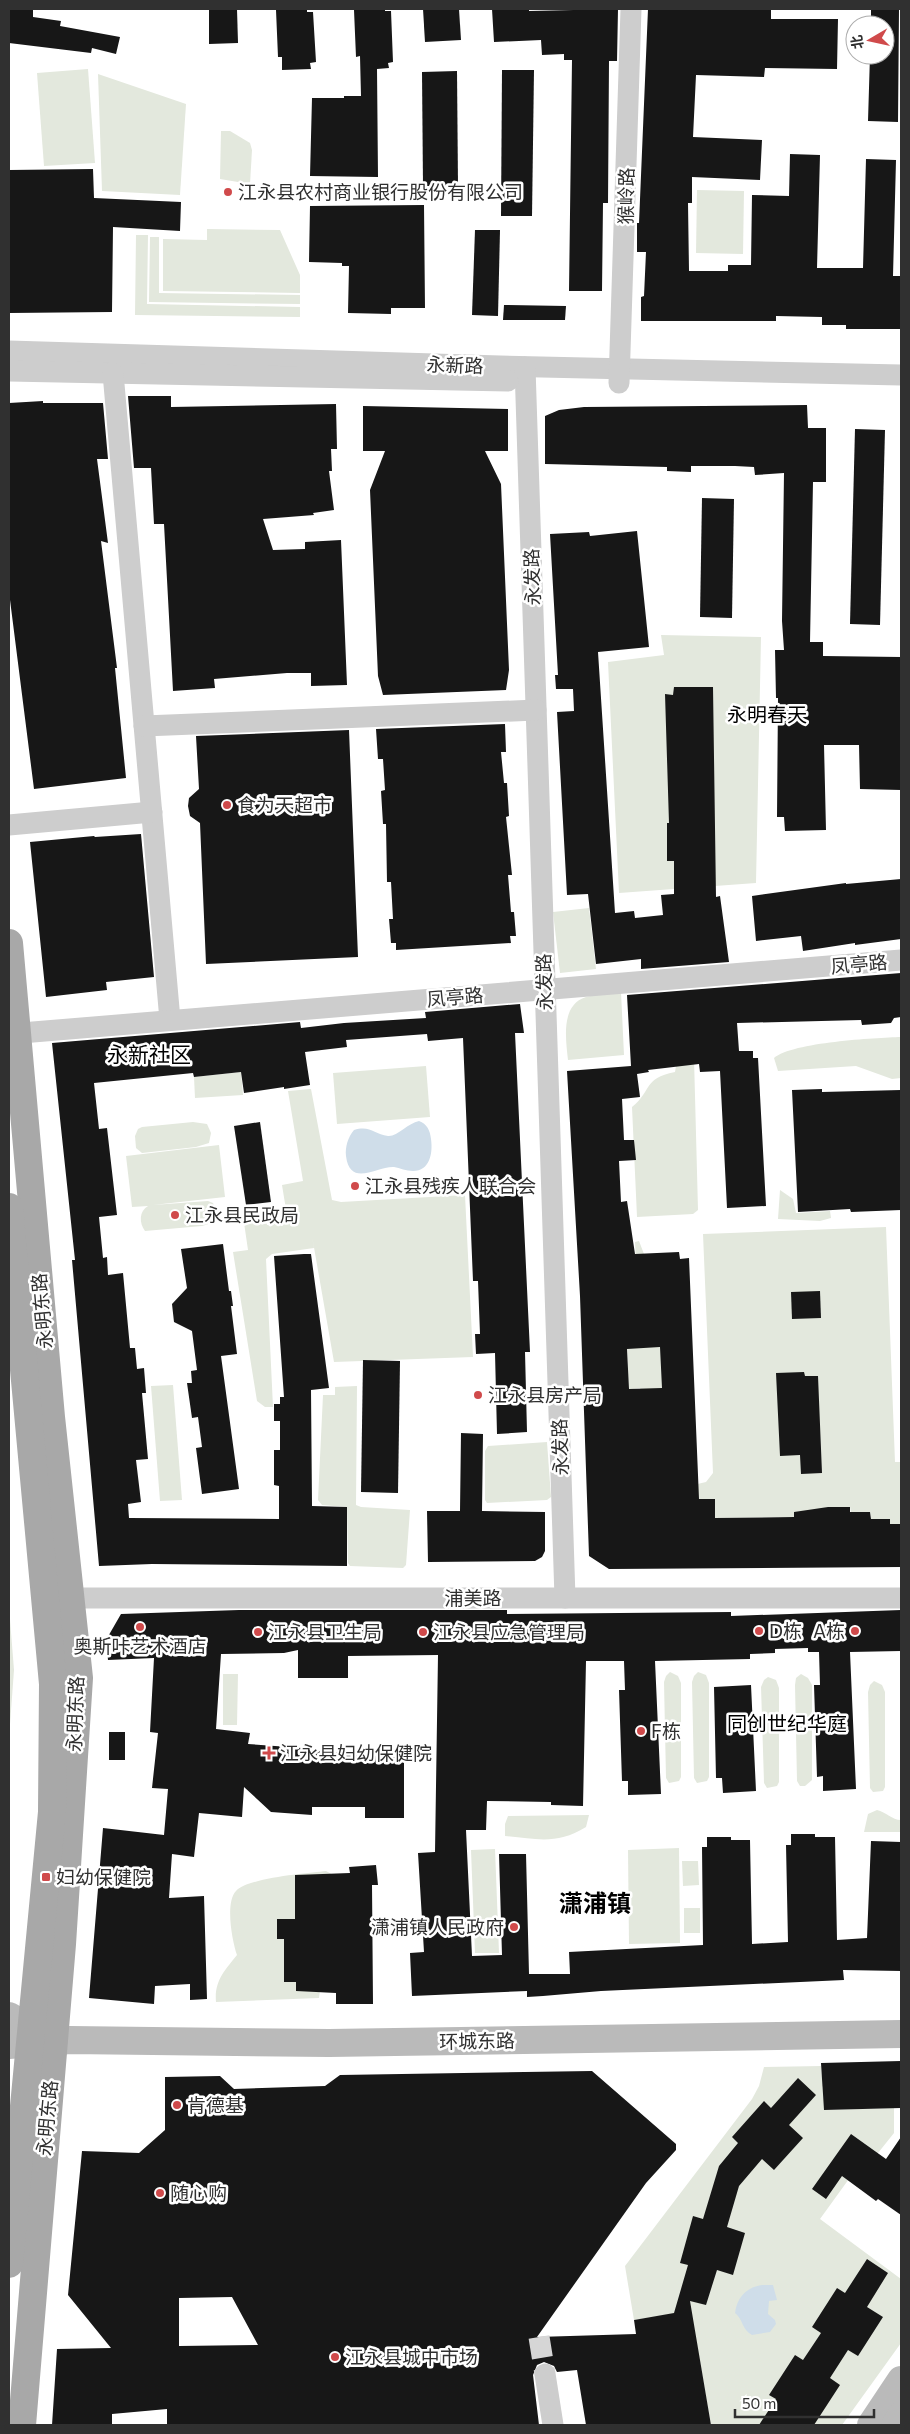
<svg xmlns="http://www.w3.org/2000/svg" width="910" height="2434" viewBox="0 0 910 2434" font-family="Commissioner,'Noto Sans SC',sans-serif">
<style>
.green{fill:#e3e8dd}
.water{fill:#cfdde9}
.building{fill:#171717;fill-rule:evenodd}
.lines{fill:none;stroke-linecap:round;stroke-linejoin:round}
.minor-tunnel{stroke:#d6d6d6;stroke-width:21;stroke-dasharray:21 11;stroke-linecap:butt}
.minor{stroke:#cdcdcd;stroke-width:21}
.secondary{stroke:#bababa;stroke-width:28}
.primary{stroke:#a8a8a8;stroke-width:28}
.poi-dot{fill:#d04a4b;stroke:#fff;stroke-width:2}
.labels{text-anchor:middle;stroke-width:5;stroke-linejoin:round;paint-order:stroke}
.poi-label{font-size:19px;fill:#303030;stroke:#fff;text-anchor:start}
.street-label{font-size:19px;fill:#303030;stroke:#fff}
.neighbourhood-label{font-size:20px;fill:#000;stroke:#fff}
.quarter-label{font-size:21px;fill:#000;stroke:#fff}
.district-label{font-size:24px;font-weight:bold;fill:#000;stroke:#fff}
</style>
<rect width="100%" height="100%" fill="#fff"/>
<g class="green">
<path d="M 88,69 L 95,163 L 44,166 L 37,73 Z"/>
<path d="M 98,74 L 186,104 L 180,195 L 102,191 Z"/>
<path d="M 221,131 L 230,131 L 250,143 L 252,150 L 250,184 L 220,179 Z"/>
<path d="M 697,190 L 744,191 L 743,254 L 696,253 Z"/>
<path d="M 207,229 L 280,230 L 300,275 L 300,293 L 163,291 L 163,239 L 207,240 Z"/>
<path d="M 136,235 L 148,235 L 147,304 L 300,307 L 300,317 L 135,315 Z"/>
<path d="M 150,237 L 159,237 L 159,293 L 300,295 L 300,304 L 149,302 Z"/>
<path d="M 661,635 L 761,637 L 756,883 L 619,893 L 608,662 L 664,655 Z"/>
<path d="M 589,908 L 596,969 L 560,973 L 553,912 Z"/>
<path d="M 621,992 L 624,1055 L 568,1060 C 566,1040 560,1005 586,997 C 597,994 610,994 621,992 Z"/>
<path d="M 901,1037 L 901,1078 L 892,1079 L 856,1066 L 778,1071 L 774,1058 C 793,1042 875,1038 901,1037 Z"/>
<path d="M 694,1058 L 698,1210 L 693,1214 L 637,1217 L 632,1107 C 653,1090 642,1079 675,1072 L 677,1060 Z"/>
<path d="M 426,1066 L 430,1117 L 337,1124 L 333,1073 Z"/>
<path d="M 241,1072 L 243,1095 L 195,1098 L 194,1077 Z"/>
<path d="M 311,1089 L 332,1200 L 341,1202 L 465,1195 L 473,1357 L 334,1362 L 312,1236 L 314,1248 L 272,1254 L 266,1259 L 273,1407 L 265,1407 L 257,1401 L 233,1252 L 248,1250 L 242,1209 L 264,1206 L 267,1225 L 288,1222 L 282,1185 L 303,1181 L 288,1091 Z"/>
<path d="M 193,1122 L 207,1124 L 211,1133 L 209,1143 L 196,1147 L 142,1153 L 136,1148 L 135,1136 L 138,1129 L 142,1127 Z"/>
<path d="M 219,1145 L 225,1197 L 153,1205 L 208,1201 L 213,1203 L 217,1212 L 215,1222 L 202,1226 L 145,1231 C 139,1223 139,1211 148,1206 L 132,1207 L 126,1156 Z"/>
<path d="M 780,1190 L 793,1199 L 796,1213 L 830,1211 L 831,1218 L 820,1221 L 778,1219 Z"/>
<path d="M 886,1227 L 895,1462 L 901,1462 L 901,1524 L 890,1524 L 890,1520 L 871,1519 L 870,1512 L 851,1512 L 850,1507 L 828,1507 L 798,1517 L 715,1518 L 715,1499 L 695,1499 L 640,1388 L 633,1389 L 636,1492 L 632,1491 L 626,1315 L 637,1286 L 635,1242 L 639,1241 L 644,1254 L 689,1486 L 706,1482 L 713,1473 L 703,1234 Z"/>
<path d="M 173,1385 L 182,1500 L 160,1501 L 151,1386 Z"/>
<path d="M 357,1386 L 356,1505 L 361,1507 L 410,1510 L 406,1565 L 403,1568 L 350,1566 L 348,1563 L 347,1507 L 322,1505 L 318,1500 L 323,1395 L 335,1395 L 335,1387 Z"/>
<path d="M 547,1442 L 551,1497 L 547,1500 L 487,1503 L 485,1500 L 485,1451 L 488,1446 Z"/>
<path d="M 9,1607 L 14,1670 L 9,1738 Z"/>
<path d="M 670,1672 L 678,1676 L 681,1683 L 681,1777 L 679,1781 L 669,1783 L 666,1778 L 664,1682 L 666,1676 Z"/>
<path d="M 698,1672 L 706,1675 L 709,1683 L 709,1777 L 707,1781 L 697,1783 L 694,1778 L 692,1682 L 694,1676 Z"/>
<path d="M 223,1674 L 238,1674 L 237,1725 L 223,1725 Z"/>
<path d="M 801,1674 L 808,1678 L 812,1685 L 812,1780 L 805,1786 L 800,1786 L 797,1781 L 795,1685 L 796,1678 Z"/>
<path d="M 768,1677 L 776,1680 L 779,1688 L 779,1782 L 777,1786 L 767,1788 L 764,1783 L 761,1687 L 764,1680 Z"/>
<path d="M 874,1681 L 882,1685 L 885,1692 L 885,1787 L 883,1791 L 873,1792 L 870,1788 L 868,1692 L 870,1685 Z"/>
<path d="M 877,1810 C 886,1812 892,1820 901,1820 L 901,1832 L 864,1832 L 868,1814 Z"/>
<path d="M 589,1815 L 586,1827 C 557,1845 537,1839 505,1836 L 505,1824 L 508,1816 Z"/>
<path d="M 679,1848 L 680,1943 L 629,1944 L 628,1850 Z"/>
<path d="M 495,1849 L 499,1953 L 475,1953 L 471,1850 Z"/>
<path d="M 682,1861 L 698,1861 L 699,1885 L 683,1886 Z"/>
<path d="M 326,1871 L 335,1876 L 319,1998 L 216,2002 C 214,1981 225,1970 237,1955 C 232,1941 225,1902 236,1891 C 247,1878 308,1873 326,1871 Z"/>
<rect x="684" y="1908" width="16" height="25"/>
<path d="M 821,2066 L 825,2110 L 894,2108 L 894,2133 L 874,2158 L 867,2154 L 820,2219 L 901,2279 L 901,2343 L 842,2425 L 817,2425 L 811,2421 L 807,2425 L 711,2425 L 691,2311 L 634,2320 L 625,2266 L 752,2099 L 759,2086 L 764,2067 Z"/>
</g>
<g class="water">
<path d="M 419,1121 C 427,1124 430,1130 431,1139 C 433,1153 430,1171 413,1171 C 406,1171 400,1168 394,1167 C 377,1166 350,1188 346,1156 C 345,1147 348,1137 354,1130 C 370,1125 374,1134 388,1136 C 397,1137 408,1123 419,1121 Z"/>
<path d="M 762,2285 L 773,2285 L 777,2300 L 769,2301 L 768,2314 L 775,2320 L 776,2324 L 770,2332 L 752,2335 C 742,2330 743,2319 735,2313 C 737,2297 747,2287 762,2285 Z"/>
</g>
<g class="building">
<path d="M 9,9 L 33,9 L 33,17 L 61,21 L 60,26 L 120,37 L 116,54 L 92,48 L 91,53 L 9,43 Z"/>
<path d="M 209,9 L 237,9 L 238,43 L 209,44 Z"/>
<path d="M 282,9 L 307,9 L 307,12 L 313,12 L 316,62 L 310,63 L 311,69 L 282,70 L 282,57 L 278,57 L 276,10 Z"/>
<path d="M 360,9 L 385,9 L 385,11 L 391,11 L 393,62 L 388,63 L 389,68 L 377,69 L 378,177 L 310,176 L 312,98 L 344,98 L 344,96 L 361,96 L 360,56 L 356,57 L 354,10 Z"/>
<path d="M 423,9 L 459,9 L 461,40 L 425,42 Z"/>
<path d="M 492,9 L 529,9 L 529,11 L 618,9 L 617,61 L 609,61 L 608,203 L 603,203 L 602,291 L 569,291 L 572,60 L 564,60 L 564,54 L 542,55 L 541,40 L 494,42 Z"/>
<path d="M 648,9 L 771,9 L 771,19 L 838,19 L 837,69 L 765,68 L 764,77 L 696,75 L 693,137 L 762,140 L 760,180 L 692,177 L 692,203 L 688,203 L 689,271 L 728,271 L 728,265 L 751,265 L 752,195 L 789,196 L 790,154 L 820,155 L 817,268 L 863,268 L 866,159 L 896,160 L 893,276 L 901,276 L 901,329 L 846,329 L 846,325 L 822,325 L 822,317 L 776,316 L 776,321 L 641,321 L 641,297 L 644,296 L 646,252 L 637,252 L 637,223 L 639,223 Z"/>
<path d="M 871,9 L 899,9 L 898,122 L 868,121 L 870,55 L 885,55 L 885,25 L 871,25 Z"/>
<path d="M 502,70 L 534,70 L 532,216 L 501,216 Z"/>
<path d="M 457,71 L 458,186 L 423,186 L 422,72 Z"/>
<path d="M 93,169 L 94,198 L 181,202 L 180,231 L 113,227 L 112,312 L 9,313 L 9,170 Z"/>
<path d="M 424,205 L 425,308 L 391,308 L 391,314 L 348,313 L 349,266 L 342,266 L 342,263 L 309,262 L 310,206 Z"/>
<path d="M 475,230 L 500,230 L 498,316 L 472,315 Z"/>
<path d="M 504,305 L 566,306 L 565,320 L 503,320 Z"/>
<path d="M 128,396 L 171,396 L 171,407 L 336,404 L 337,449 L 331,449 L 332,471 L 329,471 L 334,510 L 313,513 L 314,515 L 263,519 L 273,550 L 305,549 L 305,542 L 341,540 L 347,685 L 311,686 L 311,673 L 287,673 L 214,679 L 215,688 L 173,691 L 164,524 L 154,524 L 151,468 L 134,468 Z"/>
<path d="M 43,401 L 43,403 L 103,403 L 108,459 L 97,459 L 108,543 L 101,541 L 117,668 L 115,668 L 126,778 L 34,789 L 9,592 L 9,403 Z"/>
<path d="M 807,405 L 808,428 L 826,428 L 826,482 L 813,482 L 810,642 L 823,642 L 823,656 L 901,657 L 901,790 L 860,789 L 859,745 L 824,745 L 826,830 L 785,831 L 784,817 L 777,817 L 778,698 L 776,698 L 775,650 L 784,650 L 782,621 L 784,473 L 755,475 L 754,467 L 735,466 L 691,466 L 691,472 L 667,471 L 667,467 L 545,464 L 545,416 L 559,410 L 584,407 Z"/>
<path d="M 363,406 L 508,409 L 508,451 L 485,451 L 501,484 L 509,670 L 506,690 L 383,695 L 378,676 L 370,490 L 385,451 L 363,451 Z"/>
<path d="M 855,429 L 885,430 L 880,625 L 850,624 Z"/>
<path d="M 702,498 L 734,499 L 732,618 L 700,617 Z"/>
<path d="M 637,531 L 649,647 L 598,652 L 615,913 L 634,911 L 635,918 L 663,915 L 661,895 L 674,894 L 674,861 L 667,861 L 667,823 L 669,823 L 665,694 L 673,695 L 674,687 L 713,687 L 716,897 L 720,896 L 729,962 L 641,969 L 641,959 L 596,964 L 588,894 L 567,895 L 557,712 L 574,711 L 573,689 L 556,689 L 555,675 L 558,675 L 550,534 L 589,532 L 590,536 Z"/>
<path d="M 505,724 L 506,752 L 501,752 L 504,783 L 507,783 L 509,816 L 506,817 L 512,875 L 508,875 L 511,912 L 514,912 L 516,936 L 510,936 L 511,943 L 396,950 L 396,943 L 391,943 L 389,919 L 393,919 L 391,882 L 387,882 L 386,824 L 383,824 L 381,791 L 385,790 L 383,759 L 378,759 L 376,729 Z"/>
<path d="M 349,730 L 358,957 L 206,964 L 200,823 L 190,816 L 188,806 L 189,798 L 199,789 L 196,736 Z"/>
<path d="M 141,834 L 154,977 L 106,982 L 107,990 L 46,997 L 30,842 L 94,836 L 95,837 Z"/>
<path d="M 901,879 L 901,939 L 855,945 L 855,943 L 803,951 L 801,936 L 756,941 L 752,896 L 846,883 L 846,884 Z"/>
<path d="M 901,973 L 901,1017 L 894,1018 L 891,1023 L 862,1025 L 861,1020 L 737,1023 L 739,1051 L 753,1051 L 753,1058 L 758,1058 L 766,1206 L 727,1208 L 720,1071 L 700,1072 L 699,1064 L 648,1070 L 649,1072 L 637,1074 L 640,1097 L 622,1099 L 624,1140 L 634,1140 L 636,1160 L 619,1161 L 621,1202 L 627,1201 L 635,1254 L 679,1252 L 680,1259 L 689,1258 L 699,1499 L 715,1499 L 715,1518 L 794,1517 L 794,1512 L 828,1507 L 850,1507 L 850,1512 L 870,1512 L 871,1519 L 890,1519 L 890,1524 L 901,1524 L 901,1567 L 609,1569 L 589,1556 L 580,1296 L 567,1071 L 631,1066 L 627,995 ZM 660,1347 L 662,1388 L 629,1389 L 627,1349 Z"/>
<path d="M 520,1004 L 524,1033 L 515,1033 L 530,1352 L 525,1352 L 527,1432 L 497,1434 L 495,1353 L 476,1354 L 475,1334 L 480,1334 L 478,1281 L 473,1281 L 463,1038 L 428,1041 L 427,1034 L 346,1040 L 347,1047 L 305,1052 L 310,1085 L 284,1089 L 284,1087 L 244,1093 L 241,1072 L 194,1077 L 193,1073 L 94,1083 L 99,1129 L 107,1128 L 117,1215 L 99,1217 L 103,1258 L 107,1257 L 108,1275 L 123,1273 L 130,1348 L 135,1348 L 137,1369 L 144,1368 L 146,1393 L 142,1393 L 148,1459 L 136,1460 L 141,1502 L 128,1504 L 129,1518 L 279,1519 L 279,1486 L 274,1485 L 274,1450 L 280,1450 L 280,1421 L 274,1421 L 274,1404 L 280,1404 L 280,1397 L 284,1397 L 274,1256 L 304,1254 L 311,1254 L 329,1388 L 311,1390 L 312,1506 L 347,1507 L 347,1566 L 152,1564 L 99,1566 L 72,1260 L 75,1260 L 52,1043 L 300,1022 L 301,1028 L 344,1023 L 426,1018 L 425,1012 Z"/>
<path d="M 822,1089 L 822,1092 L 901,1090 L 901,1210 L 851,1212 L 850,1209 L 798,1212 L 792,1090 Z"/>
<path d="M 260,1122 L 271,1202 L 246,1205 L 234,1126 Z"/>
<path d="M 223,1244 L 229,1291 L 231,1291 L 233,1306 L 231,1306 L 237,1354 L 221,1356 L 239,1489 L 202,1494 L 196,1448 L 202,1447 L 198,1417 L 192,1418 L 187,1383 L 192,1383 L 191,1371 L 197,1370 L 192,1331 L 174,1322 L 172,1304 L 187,1288 L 181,1249 Z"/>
<path d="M 820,1291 L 821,1318 L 792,1319 L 791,1292 Z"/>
<path d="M 363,1360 L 400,1361 L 398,1493 L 361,1492 Z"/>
<path d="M 804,1372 L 805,1376 L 818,1376 L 822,1473 L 801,1474 L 800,1455 L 780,1456 L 776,1373 Z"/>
<path d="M 461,1433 L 483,1434 L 482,1511 L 545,1512 L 545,1551 L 542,1557 L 535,1561 L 428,1562 L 427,1511 L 460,1511 Z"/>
<path d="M 239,1610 L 507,1610 L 507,1614 L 731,1612 L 731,1616 L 901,1610 L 901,1651 L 850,1652 L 856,1789 L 823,1791 L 823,1776 L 817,1777 L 814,1685 L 820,1685 L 819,1652 L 808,1652 L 808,1648 L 775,1649 L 775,1653 L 750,1654 L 750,1659 L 655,1661 L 661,1794 L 628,1795 L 628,1781 L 622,1781 L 619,1690 L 625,1690 L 624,1661 L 586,1661 L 583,1806 L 551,1805 L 551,1802 L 487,1801 L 486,1830 L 466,1830 L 472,1956 L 502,1955 L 499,1854 L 526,1854 L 529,1974 L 570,1974 L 569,1952 L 703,1945 L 702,1847 L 707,1847 L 707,1837 L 731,1837 L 731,1840 L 750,1840 L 752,1944 L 788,1942 L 786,1845 L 791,1845 L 791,1834 L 815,1834 L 815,1837 L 835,1837 L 837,1940 L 867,1938 L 871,1841 L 901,1842 L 901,1971 L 843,1970 L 844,1980 L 601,1991 L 543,1996 L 527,1997 L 527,1991 L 412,1996 L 410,1953 L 424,1952 L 418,1853 L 435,1852 L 438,1655 L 348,1656 L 348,1678 L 298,1678 L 298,1650 L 284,1653 L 221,1654 L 216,1729 L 250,1733 L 248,1744 L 317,1749 L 316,1751 L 365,1754 L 365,1749 L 404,1749 L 404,1818 L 365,1818 L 365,1807 L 312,1807 L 312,1815 L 271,1812 L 244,1787 L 242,1817 L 199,1813 L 194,1857 L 172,1854 L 169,1898 L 204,1896 L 207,1999 L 190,2000 L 190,1984 L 155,1986 L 154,2004 L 89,1998 L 103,1828 L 164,1835 L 168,1789 L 152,1788 L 158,1733 L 150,1732 L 154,1658 L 108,1660 L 106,1640 L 121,1614 Z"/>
<path d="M 751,1685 L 756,1791 L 723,1793 L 722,1778 L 716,1778 L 714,1687 Z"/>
<rect x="109" y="1732" width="16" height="28"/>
<path d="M 376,1865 L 378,1885 L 372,1885 L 373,2004 L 336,2004 L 336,1993 L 296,1991 L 296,1982 L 284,1982 L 284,1939 L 277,1939 L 277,1919 L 295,1919 L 295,1875 L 350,1873 L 349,1867 Z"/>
<path d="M 901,2061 L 901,2108 L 824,2110 L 821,2063 Z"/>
<path d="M 592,2071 L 676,2144 L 676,2150 L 646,2183 L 537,2337 L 636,2334 L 634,2320 L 674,2313 L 688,2265 L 680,2263 L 693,2216 L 703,2219 L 719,2166 L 738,2143 L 732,2137 L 764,2101 L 771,2108 L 798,2078 L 816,2095 L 789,2125 L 803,2138 L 774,2170 L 762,2159 L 739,2186 L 727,2227 L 745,2233 L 733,2275 L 717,2270 L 706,2305 L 690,2301 L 711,2425 L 586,2425 L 577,2370 L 557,2372 L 554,2366 L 544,2362 L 537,2365 L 533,2375 L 539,2425 L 167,2425 L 167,2409 L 112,2414 L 112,2425 L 52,2425 L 57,2349 L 111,2348 L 68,2295 L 82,2151 L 139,2153 L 165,2130 L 165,2077 L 220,2076 L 234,2089 L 325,2086 L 340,2075 ZM 232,2297 L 258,2345 L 179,2346 L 179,2298 Z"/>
<path d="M 851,2134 L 886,2159 L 901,2137 L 901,2215 L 878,2199 L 876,2201 L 842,2176 L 826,2199 L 812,2189 Z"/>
<path d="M 867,2259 L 888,2273 L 867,2307 L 883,2317 L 858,2356 L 848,2350 L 830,2378 L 840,2385 L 814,2425 L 759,2425 L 776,2399 L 769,2395 L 795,2355 L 803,2360 L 821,2333 L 812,2327 L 837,2288 L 845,2293 Z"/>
</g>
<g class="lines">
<path class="minor-tunnel" d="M 539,2337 L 545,2374"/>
<g class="minor">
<path d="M 9,351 L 500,366 L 901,375"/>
<path d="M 525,367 L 565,1598"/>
<path d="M 9,371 L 508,381"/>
<path d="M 113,373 L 170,1020"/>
<path d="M 619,383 L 631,9"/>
<path d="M 144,726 L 536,710"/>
<path d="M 9,825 L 152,812"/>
<path d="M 9,1034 L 901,960"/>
<path d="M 55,1598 L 901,1598"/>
<path d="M 545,2374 L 553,2425"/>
</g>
<g class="secondary">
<path d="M 9,2016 L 52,2040"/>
<path d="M 9,2045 L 70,2040 L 329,2043 L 901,2034"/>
<path d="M 871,2425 L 901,2380"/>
<path d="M 895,2425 L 901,2416"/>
</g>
<g class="primary">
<path d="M 9,943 L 51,1417 L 79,1678 L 62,1944 L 22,2425"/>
<path d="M 9,1207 L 53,1684 L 52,1812 L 9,2264"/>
</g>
</g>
<g class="poi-dot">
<circle cx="228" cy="192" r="5"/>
<circle cx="227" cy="805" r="5"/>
<circle cx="355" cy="1186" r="5"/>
<circle cx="175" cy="1215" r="5"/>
<circle cx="478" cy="1395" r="5"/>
<circle cx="140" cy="1627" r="5"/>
<circle cx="759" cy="1631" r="5"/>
<circle cx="855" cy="1631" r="5"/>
<circle cx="258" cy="1632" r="5"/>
<circle cx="423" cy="1632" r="5"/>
<circle cx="641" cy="1731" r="5"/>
<path d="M266.5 1745.5h5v5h5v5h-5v5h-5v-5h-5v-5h5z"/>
<rect x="41" y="1872" width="10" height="10" rx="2.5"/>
<circle cx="514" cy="1927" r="5"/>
<circle cx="177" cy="2105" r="5"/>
<circle cx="160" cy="2193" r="5"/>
<circle cx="335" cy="2357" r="5"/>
</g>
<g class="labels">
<g class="poi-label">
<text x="238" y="199">江永县农村商业银行股份有限公司</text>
<text x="237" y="812">食为天超市</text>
<text x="365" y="1193">江永县残疾人联合会</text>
<text x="185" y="1222">江永县民政局</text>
<text x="488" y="1402">江永县房产局</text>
<text x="769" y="1638">D栋</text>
<text x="845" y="1638" text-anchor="end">A栋</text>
<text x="268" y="1639">江永县卫生局</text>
<text x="433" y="1639">江永县应急管理局</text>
<text x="140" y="1653" text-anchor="middle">奥斯咔艺术酒店</text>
<text x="651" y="1738">F栋</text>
<text x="280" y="1760">江永县妇幼保健院</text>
<text x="56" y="1884">妇幼保健院</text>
<text x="504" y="1934" text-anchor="end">潇浦镇人民政府</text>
<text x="187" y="2112">肯德基</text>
<text x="170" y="2200">随心购</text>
<text x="345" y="2364">江永县城中市场</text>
</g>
<g class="street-label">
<text transform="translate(626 196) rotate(-89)" y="7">猴岭路</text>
<text transform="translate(455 365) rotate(2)" y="7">永新路</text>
<text transform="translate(532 577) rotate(-92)" y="7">永发路</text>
<text transform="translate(859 964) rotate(-5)" y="7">凤亭路</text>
<text transform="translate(544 982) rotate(-92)" y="7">永发路</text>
<text transform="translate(455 997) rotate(-5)" y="7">凤亭路</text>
<text transform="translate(42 1311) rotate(-95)" y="7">永明东路</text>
<text transform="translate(560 1447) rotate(-92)" y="7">永发路</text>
<text x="473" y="1605">浦美路</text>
<text transform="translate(75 1714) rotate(-88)" y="7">永明东路</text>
<text transform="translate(477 2041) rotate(-1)" y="7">环城东路</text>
<text transform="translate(47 2118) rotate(-85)" y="7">永明东路</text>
</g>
<g class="neighbourhood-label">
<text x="767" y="722">永明春天</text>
<text x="787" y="1731">同创世纪华庭</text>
</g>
<g class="quarter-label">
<text x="149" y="1062">永新社区</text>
</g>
<g class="district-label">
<text x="595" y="1912">潇浦镇</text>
</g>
</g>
<rect width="910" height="2434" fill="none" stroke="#303030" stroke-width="20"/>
<g transform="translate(870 40) rotate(261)"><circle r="24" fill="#ffffff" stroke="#acacac"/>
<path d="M0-4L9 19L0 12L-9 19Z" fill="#d04a4b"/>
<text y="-8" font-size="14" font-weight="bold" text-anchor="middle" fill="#303030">北</text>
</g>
<path d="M735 2409v8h139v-8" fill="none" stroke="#303030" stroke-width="2.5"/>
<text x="742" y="2409" font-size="15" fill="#303030" stroke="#ffffff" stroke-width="4" paint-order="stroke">50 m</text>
</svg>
